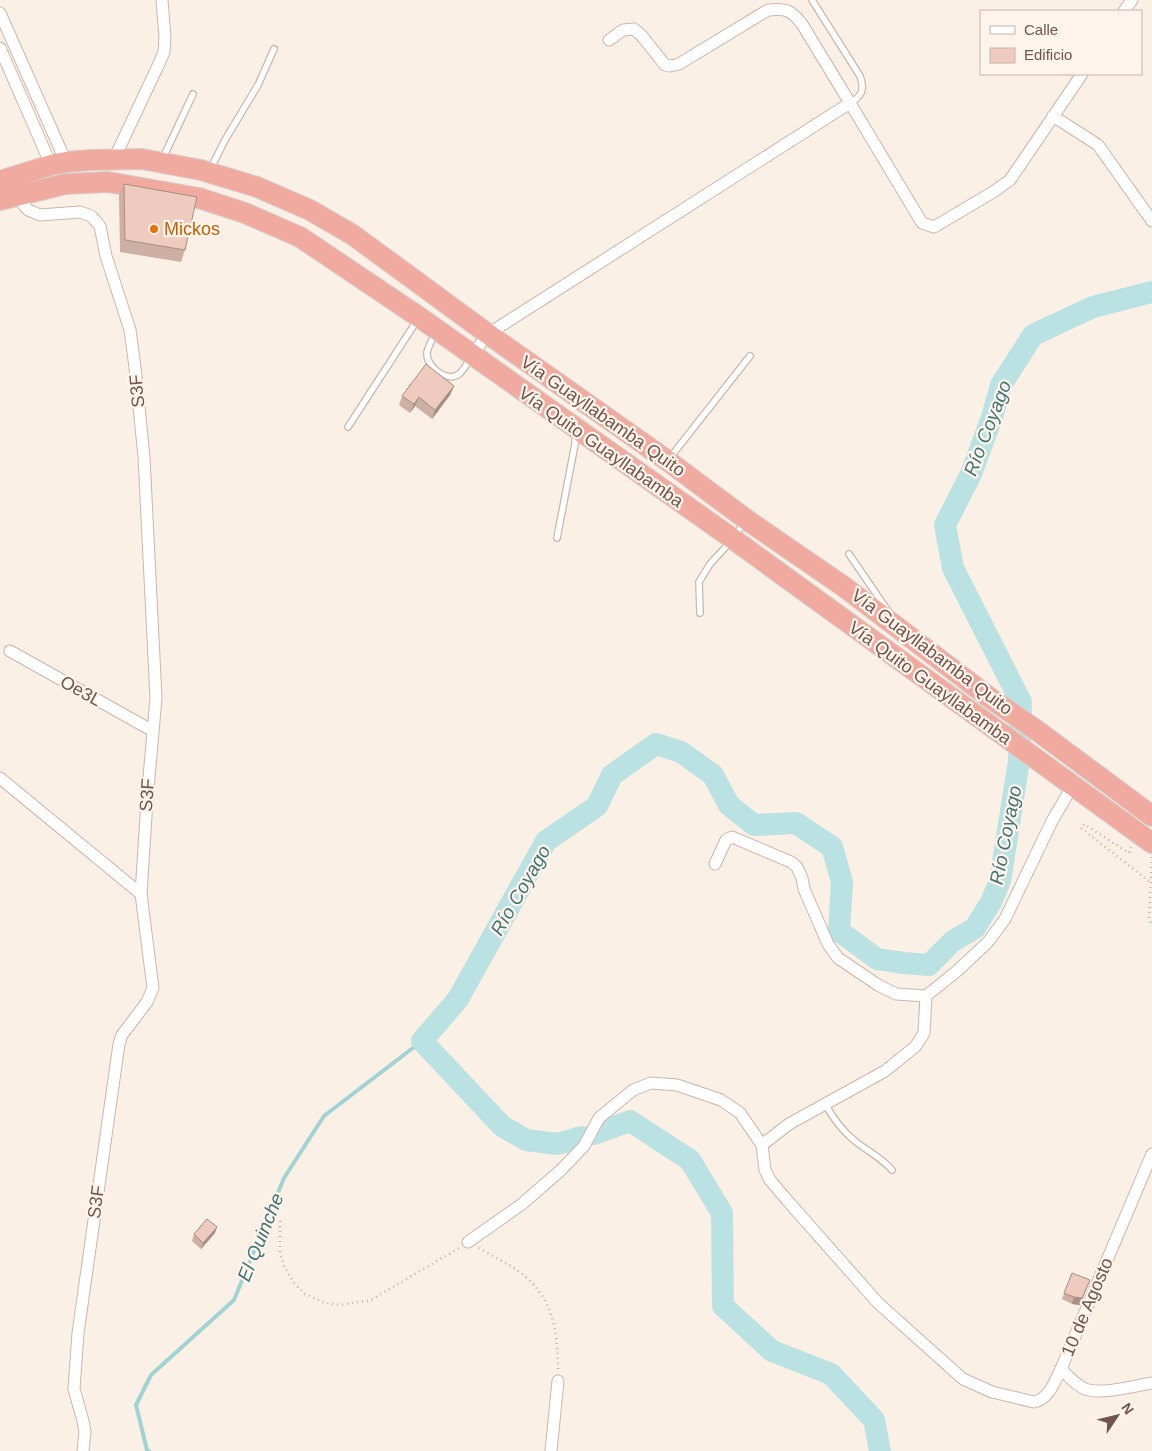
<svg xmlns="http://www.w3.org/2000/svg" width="1152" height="1451" viewBox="0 0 1152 1451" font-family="Arial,sans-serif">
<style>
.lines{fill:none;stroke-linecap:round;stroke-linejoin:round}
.stream{stroke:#a2d3d4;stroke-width:4}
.river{stroke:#bbe2e3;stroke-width:22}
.lane-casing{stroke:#ccb6ac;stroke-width:8}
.street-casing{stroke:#ccb6ac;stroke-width:13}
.highway-casing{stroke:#d8cfcd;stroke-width:22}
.path{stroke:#d3afa2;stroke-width:2.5;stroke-dasharray:1 4;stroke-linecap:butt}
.lane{stroke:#fff;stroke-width:5.5}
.street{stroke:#fff;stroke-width:11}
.highway{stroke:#f1aaa0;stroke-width:20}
.wall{fill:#cdafa3}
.shaded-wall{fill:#a78e85}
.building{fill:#eecbbe;stroke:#a78e85}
.food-dot{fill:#e8710a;stroke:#fef4eb;stroke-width:2}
.labels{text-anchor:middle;stroke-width:4.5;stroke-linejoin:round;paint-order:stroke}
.food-label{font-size:18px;fill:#c56008;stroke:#fef4eb;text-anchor:start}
.street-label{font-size:18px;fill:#72554c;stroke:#fef4eb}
.water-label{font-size:19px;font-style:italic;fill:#417576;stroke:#fef4eb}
</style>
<rect width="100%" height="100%" fill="#fbf0e5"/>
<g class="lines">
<path class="stream" d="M 149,1451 L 147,1450 L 136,1405 L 151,1375 L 234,1300 L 284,1178 L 324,1116 L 422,1041"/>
<g class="river">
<path d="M 594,1134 L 630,1121 L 690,1160 L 722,1213 L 723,1306 L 772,1351 L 831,1374 L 874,1420 L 880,1451"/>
<path d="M 581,1137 L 558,1144 L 526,1140 L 502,1126 L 422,1041 L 458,999 L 546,841 L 597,806 L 612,775 L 656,744 L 681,752 L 713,775 L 729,805 L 754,825 L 796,823 L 832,847 L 842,882 L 839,931 L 877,959 L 904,963 L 929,965 L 953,941 L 975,928 L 991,902 L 1000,881 L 1019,761 L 1021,702 L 953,568 L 945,525 L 971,474 L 992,417 L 1001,385 L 1033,335 L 1093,307 L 1152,292"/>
</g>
<g class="lane-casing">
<g id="lane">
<path d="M 812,0 L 860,76 C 865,90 862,96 850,103"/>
<path d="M 163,158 L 193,94"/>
<path d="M 210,170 L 225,140 L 258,85 L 274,49"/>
<path d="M 436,332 C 433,339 427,347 427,354 C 427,367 447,383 459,374 C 464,370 467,363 471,358"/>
<path d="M 348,427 L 418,319"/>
<path d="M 669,459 L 750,356"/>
<path d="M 557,538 L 575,444 L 575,433"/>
<path d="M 849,554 L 888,611"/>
<path d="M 700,613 L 699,582 L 710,564 L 733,539 L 744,523"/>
<path d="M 825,1104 C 833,1118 842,1131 855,1141 C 867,1151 881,1157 892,1170"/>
</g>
</g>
<g class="street-casing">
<g id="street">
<path d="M 1124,11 L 1132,0"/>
<path d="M 0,13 L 66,162"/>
<path d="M 609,40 L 623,30 L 634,29 L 642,36 L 665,65 L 670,66 L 679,64 L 768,10 C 786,8 791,10 802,24 L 850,103"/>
<path d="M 0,48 L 51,165"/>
<path d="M 1053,116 L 1098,145 L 1152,221"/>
<path d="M 114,159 L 157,68 L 164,52 L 165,38 L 162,0"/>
<path d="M 16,196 L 28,210 L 40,215 L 80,212 L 91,216 L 100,226 L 106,256 L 130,330 L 135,367 L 144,457 L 156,698 L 147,800 L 141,894 L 153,988 L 147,1002 L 122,1035 L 119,1044 L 78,1333 L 74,1389 L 83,1421 L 85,1432 L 83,1451"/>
<path d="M 472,355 L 488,334 L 850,103 L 922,223 L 934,227 L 993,192 L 1010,180 L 1082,74"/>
<path d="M 10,651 L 153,731"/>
<path d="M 0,778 L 141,894"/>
<path d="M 715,864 L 726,840 L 732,837 L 791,862 L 797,867 L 802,878 L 804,889 L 828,944 L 838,958 L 878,985 L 896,994 L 926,996"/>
<path d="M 762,1145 L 789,1124 L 885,1071 L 916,1046 L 924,1033 L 926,996 L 957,971 L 988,942 L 1005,919 L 1052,821 L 1073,785"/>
<path d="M 1152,1154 L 1061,1369 C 1068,1376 1076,1385 1085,1389 C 1101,1395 1134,1386 1152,1383"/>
<path d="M 468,1242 L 522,1204 L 561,1170 L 584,1146 L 599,1118 L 633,1090 L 651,1083 L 677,1085 L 721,1100 L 740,1113 L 762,1145 L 765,1170 L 770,1180 L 786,1199 L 878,1303 L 963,1379 L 992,1392 L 1034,1402 C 1050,1398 1054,1382 1061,1369"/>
<path d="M 551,1451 L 558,1381"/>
</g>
</g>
<g class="highway-casing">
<g id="highway">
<path d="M 0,181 L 51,165 L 66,162 L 91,160 L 142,159 L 201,170 L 257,187 L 310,210 L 353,235 L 488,334 L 668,461 L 747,520 L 843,586 L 990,698 L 1039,732 L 1152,816"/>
<path d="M 0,200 L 65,184 L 108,182 L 199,198 L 245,213 L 300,237 L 419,317 L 733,539 L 1152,843"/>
</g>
</g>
<g class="path">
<path d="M 1131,847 L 1129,853 L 1084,824 L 1081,828 L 1150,882"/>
<path d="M 1152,857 L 1149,918 L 1152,926"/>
<path d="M 280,1221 L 280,1252 L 284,1266 L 294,1283 L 305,1294 L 323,1302 L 340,1305 L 371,1300 L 459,1248"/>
<path d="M 479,1248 C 493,1257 514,1266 526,1277 C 555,1303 557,1333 558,1369"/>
</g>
<use href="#lane" class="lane"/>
<use href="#street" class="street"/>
<use href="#highway" class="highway"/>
</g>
<g class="wall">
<path d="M 124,184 L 185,250 L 181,262 L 120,252 L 119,196 Z"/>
<path d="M 454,386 L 450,395 L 432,419 L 415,406 L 410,413 L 399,405 L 402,396 Z"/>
<path d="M 215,1233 L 201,1249 L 192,1241 L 194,1234 Z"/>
<path d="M 1072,1273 L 1080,1305 L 1072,1304 L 1062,1299 Z"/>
</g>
<g class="shaded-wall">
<path d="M 454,386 L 450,395 L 432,419 L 435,410 Z"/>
<path d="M 419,397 L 415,406 L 410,413 L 414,404 Z"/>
<path d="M 217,1227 L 215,1233 L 201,1249 L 203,1243 Z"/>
<path d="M 1090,1280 L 1080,1305 L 1072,1304 L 1074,1297 Z"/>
</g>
<g class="building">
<path d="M 124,184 L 197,197 L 185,250 L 125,240 Z"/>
<path d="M 426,364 L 454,386 L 435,410 L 419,397 L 414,404 L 402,396 Z"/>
<path d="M 207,1219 L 217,1227 L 203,1243 L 194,1234 Z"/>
<path d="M 1072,1273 L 1090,1280 L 1082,1298 L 1074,1297 L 1064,1293 Z"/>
</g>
<circle class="food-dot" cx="154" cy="229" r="5"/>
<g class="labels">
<g class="food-label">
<text x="164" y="235">Mickos</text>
</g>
<g class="street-label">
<text transform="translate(137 391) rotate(-95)" y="6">S3F</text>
<text transform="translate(603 416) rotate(35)" y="6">Vía Guayllabamba Quito</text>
<text transform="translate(601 447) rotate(35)" y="6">Vía Quito Guayllabamba</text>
<text transform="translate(932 652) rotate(37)" y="6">Vía Guayllabamba Quito</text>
<text transform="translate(930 683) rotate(36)" y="6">Vía Quito Guayllabamba</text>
<text transform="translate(81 691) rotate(29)" y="6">Oe3L</text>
<text transform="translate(147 795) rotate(-86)" y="6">S3F</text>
<text transform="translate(96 1202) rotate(-82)" y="6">S3F</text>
<text transform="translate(1087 1307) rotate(-67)" y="6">10 de Agosto</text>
</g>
<g class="water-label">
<text transform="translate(987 428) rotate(-69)" y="7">Río Coyago</text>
<text transform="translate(1005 835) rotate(-79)" y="7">Río Coyago</text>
<text transform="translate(520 890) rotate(-60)" y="7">Río Coyago</text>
<text transform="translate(260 1237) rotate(-68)" y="7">El Quinche</text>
</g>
</g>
<rect x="980" y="10" width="162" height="65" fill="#fef4eb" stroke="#c6b4ab"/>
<rect x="990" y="26" width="25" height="8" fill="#ffffff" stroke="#c6b4ab"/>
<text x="1024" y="35" font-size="15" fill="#72554c">Calle</text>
<rect x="990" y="48" width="25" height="15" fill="#eecbbe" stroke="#c6b4ab"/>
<text x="1024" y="60" font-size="15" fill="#72554c">Edificio</text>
<g transform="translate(1117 1416) rotate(55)" stroke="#fef4eb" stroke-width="4" paint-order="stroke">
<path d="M0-4L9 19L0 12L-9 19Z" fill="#72554c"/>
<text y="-8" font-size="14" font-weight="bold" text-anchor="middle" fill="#72554c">N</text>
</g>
</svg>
